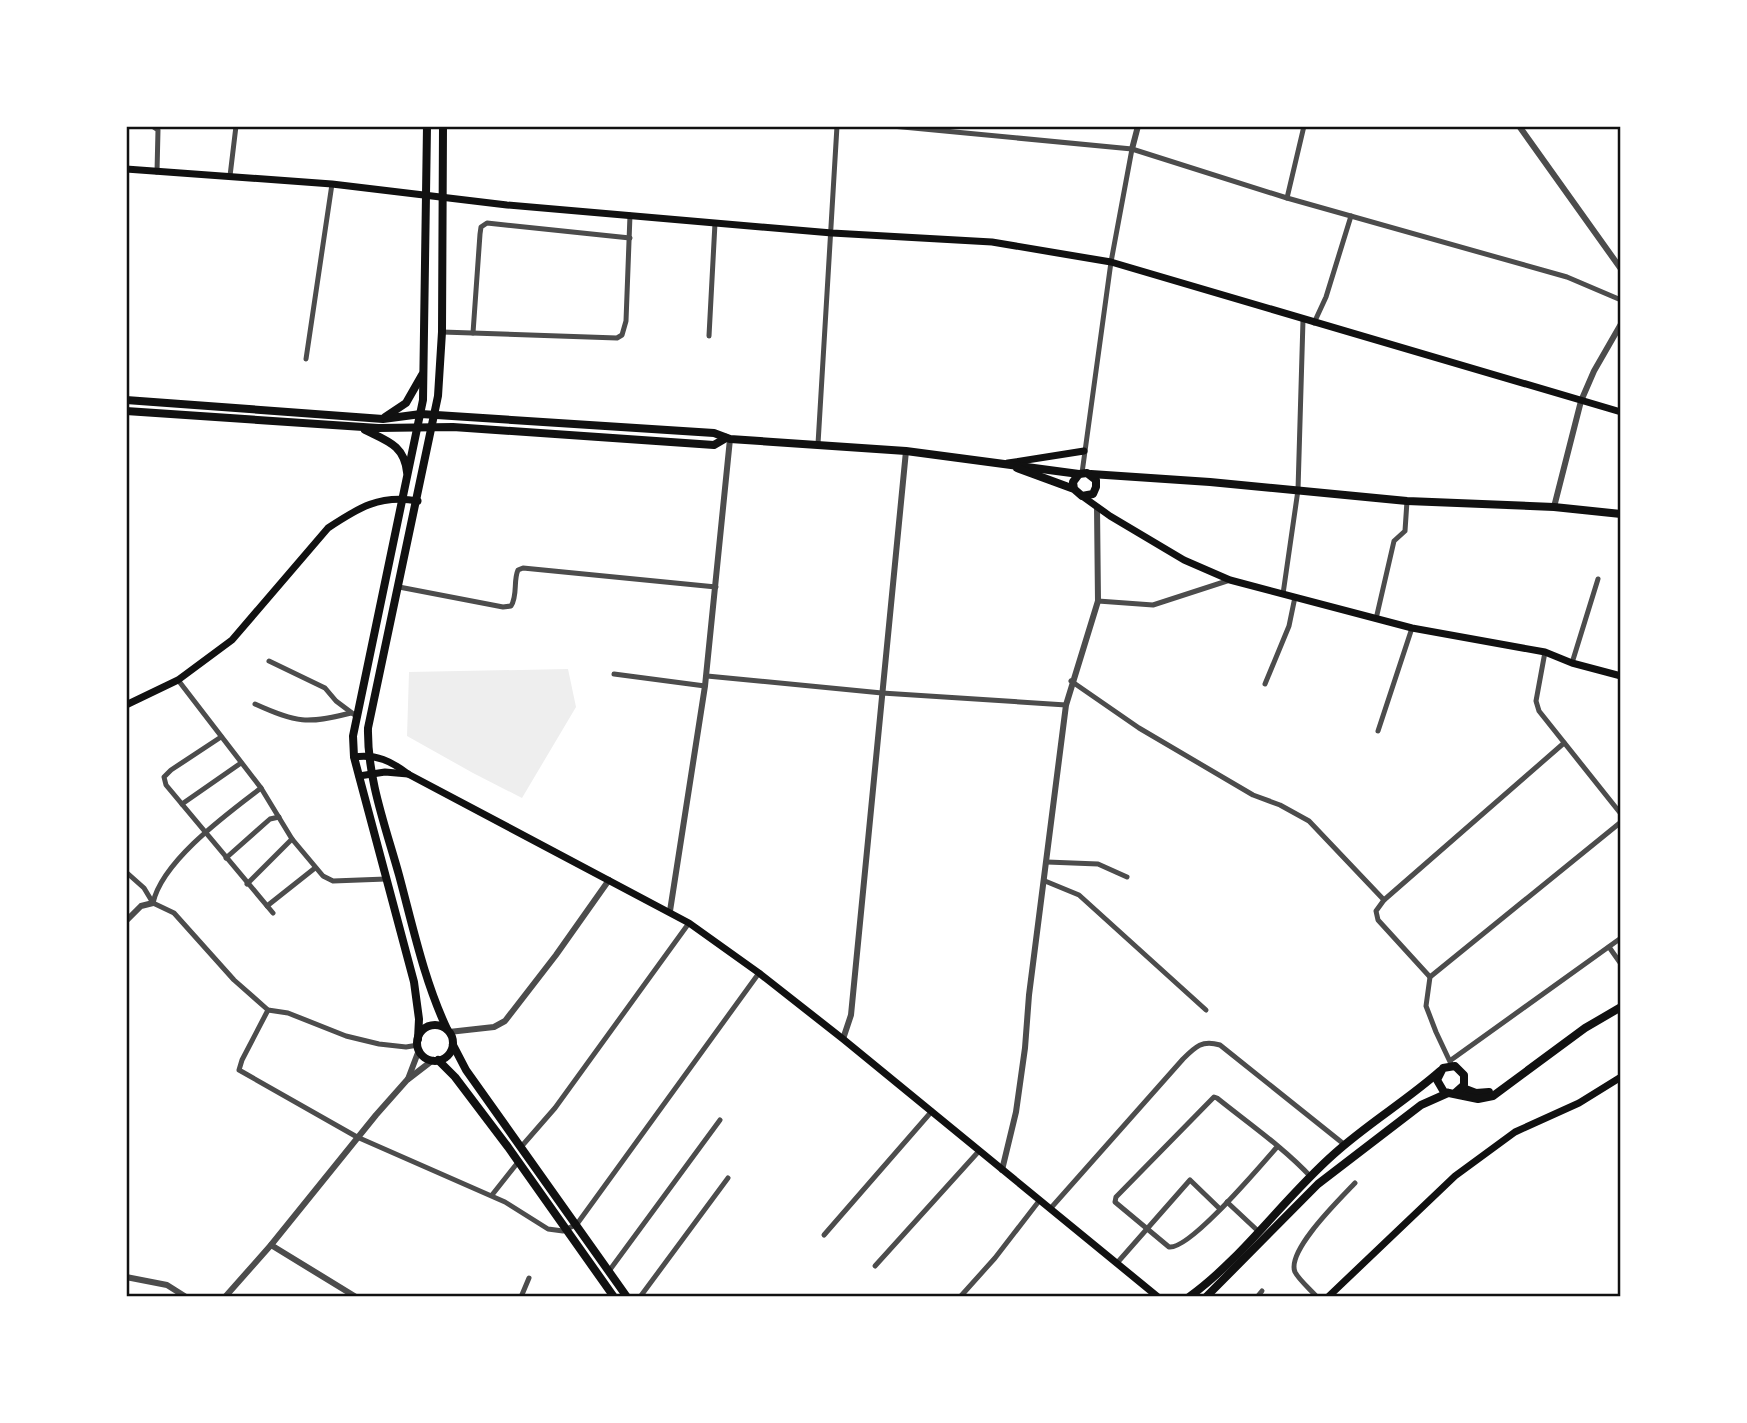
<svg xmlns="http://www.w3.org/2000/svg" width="1747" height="1423" viewBox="0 0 1747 1423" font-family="'Crimson Pro',serif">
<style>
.green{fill:#eee}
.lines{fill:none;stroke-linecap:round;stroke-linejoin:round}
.minor{stroke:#4c4c4c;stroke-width:5}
.tertiary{stroke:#4c4c4c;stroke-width:6}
.secondary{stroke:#111;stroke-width:7}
.primary{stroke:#111;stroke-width:8}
.neatline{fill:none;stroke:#111;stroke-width:2.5}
</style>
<rect width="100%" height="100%" fill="#fff"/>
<path class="green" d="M 568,669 L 576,707 L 522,798 L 473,773 L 407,736 L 409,672 Z"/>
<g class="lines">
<g class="minor">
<path d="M 152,126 L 158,130 L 157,172"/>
<path d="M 892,126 L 1132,149 L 1287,198 L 1567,277 L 1621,300"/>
<path d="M 230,176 L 236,126"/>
<path d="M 1287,198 L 1304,126"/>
<path d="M 1314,323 L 1326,297 L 1351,216"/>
<path d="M 442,332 L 617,338 L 622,335 L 626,321 L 630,215"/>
<path d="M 473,333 L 480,234 L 481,227 L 487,223 L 630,238"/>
<path d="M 709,336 L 715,223"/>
<path d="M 306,359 L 332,184"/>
<path d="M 818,444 L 837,126"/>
<path d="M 1082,473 L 1111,262 L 1132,149"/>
<path d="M 399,587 L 503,607 L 511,606 C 518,595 513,581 518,570 L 523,568 L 716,587"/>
<path d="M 1283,594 L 1298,490 L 1303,320"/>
<path d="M 1098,601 L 1153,605 L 1230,580"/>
<path d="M 1376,619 L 1394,541 L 1405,531 L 1407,501"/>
<path d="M 1545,652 L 1536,701 L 1539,711 L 1621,814"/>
<path d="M 269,661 L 325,688 L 336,701 L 356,716"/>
<path d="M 1572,663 L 1598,579"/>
<path d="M 614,674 L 705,686"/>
<path d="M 707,676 L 882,693 L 1066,705"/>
<path d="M 178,680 L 261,788 L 292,839 L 323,876 L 333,881 L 386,879"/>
<path d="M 1071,681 L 1139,728 L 1253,795 L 1280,805 L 1309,821 L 1384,900"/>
<path d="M 1265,684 L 1289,626 L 1295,597"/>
<path d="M 255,704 C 297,723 307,724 351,713"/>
<path d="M 1378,731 L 1412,628"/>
<path d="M 221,737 L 171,770 L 164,777 L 166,785 L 273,913"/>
<path d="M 182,804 L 241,763"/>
<path d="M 226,858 L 270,819 L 279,817"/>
<path d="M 1047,862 L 1098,864 L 1127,877"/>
<path d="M 126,872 L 144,888 L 153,903 L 174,913 L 234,980 L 268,1010 L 288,1013 L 346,1036 L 379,1044 L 406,1047 L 418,1045"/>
<path d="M 1045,881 L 1079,895 L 1206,1010"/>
<path d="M 247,884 L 292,839"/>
<path d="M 153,903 C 162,861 227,814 261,788"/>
<path d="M 267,906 L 315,868"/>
<path d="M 1609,947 L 1621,964"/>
<path d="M 1430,977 L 1378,920 L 1376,911 L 1384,900 L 1564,743"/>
<path d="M 268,1010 L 242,1060 L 239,1070 L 357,1137 L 505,1202 L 548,1229 L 563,1231 L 577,1224 L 759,973"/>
<path d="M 1451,1060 L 1621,938"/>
<path d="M 1452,1066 L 1436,1032 L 1426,1006 L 1430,977 L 1621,822"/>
<path d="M 521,1147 L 555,1108 L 689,923"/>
<path d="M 1277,1147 C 1261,1165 1190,1250 1169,1247 L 1115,1202 L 1116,1197 L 1214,1097 L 1217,1098 C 1248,1123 1283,1147 1311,1177"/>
<path d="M 492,1195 L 519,1161"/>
<path d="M 1227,1202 L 1258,1231"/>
<path d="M 1050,1209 L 1183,1059 C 1196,1046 1202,1040 1220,1045 L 1345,1145"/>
<path d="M 824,1235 L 932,1111"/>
<path d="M 1117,1263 L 1190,1180 L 1220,1209"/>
<path d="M 875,1266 L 979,1151"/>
<path d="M 609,1271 L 720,1120"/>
<path d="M 521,1297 L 529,1278"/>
<path d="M 640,1297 L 728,1178"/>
<path d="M 960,1297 L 995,1258 L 1039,1201"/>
<path d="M 1257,1297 L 1262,1291"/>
<path d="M 1317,1297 C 1311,1290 1299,1280 1295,1272 C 1286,1251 1341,1198 1355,1183"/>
</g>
<g class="tertiary">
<path d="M 1519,126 L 1621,269"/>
<path d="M 1132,149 L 1138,126"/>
<path d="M 1554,507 L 1581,401 L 1594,371 L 1621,324"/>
<path d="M 670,911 L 705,686 L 730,439"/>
<path d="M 126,921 L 141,906 L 153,903"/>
<path d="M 449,1032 L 494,1027 L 505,1021 L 556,955 L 609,880"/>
<path d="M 843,1039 L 851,1015 L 906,451"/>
<path d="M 408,1079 L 419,1050"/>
<path d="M 1002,1170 L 1016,1112 L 1025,1048 L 1029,995 L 1066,705 L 1098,601 L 1097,507"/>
<path d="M 271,1245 L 356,1297"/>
<path d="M 126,1277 L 167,1285 L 186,1297"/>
<path d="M 225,1297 L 271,1245 L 376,1115 L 407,1080 L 433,1060"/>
</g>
<g class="secondary">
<path d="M 126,169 L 332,184 L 507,205 L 832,233 L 992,242 L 1111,262 L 1621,412"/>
<path d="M 1008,463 L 1084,451"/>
<path d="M 1082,496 L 1110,516 L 1184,560 L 1230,580 L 1412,628 L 1545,652 L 1572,663 L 1621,676"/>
<path d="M 126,705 L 178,680 L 232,640 L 328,528 C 358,508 380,494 418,501"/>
<path d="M 354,757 C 377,754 391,761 408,774 L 689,923 L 759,973 L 843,1039 L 1158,1297"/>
<path d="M 359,776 L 385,772 L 408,774"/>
<path d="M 1328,1297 L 1455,1176 L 1515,1132 L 1579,1103 L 1621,1077"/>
</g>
<g class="primary">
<path d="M 443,126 L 442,332 L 438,396 L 368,728 C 367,778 386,828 399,875 C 413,927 424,980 447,1029"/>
<path d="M 126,400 L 383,419 L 421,414 L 714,433 L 730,439 L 906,451 L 1079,474"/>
<path d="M 126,411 L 378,428 L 453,427 L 714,445 L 726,438"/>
<path d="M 385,417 L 406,403 L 422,375"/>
<path d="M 365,430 C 387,441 404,445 407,472"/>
<path d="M 1017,468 L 1074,489 L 1082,496 L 1093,494 L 1096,487 L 1096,480 L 1087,473 L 1079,474 L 1073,482 L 1074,489"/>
<path d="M 1091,474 L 1210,482 L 1407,501 L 1554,507 L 1621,514"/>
<circle cx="435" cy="1043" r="18"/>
<path d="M 418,1039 L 419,1019 L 414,982 L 359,776 L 354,757 L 353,736 L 423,400 L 427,126"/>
<path d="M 453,1045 L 466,1070 L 627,1297"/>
<path d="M 438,1060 L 455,1077 L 508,1147 L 614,1297"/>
<path d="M 1463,1088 L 1476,1093 L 1489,1092"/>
<path d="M 1455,1093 L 1464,1085 L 1464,1075 L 1455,1066 L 1443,1068 L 1437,1080 L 1444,1092 L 1478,1099 L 1493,1096 L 1585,1028 L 1621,1007"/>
<path d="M 1189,1297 C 1244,1257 1283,1199 1334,1154 C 1367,1124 1406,1101 1440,1071"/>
<path d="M 1206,1297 L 1318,1184 L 1421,1105 L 1448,1093"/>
</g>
</g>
<rect width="1747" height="1423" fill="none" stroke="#ffffff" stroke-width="256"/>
<rect x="128" y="128" width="1491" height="1167" class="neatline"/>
</svg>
